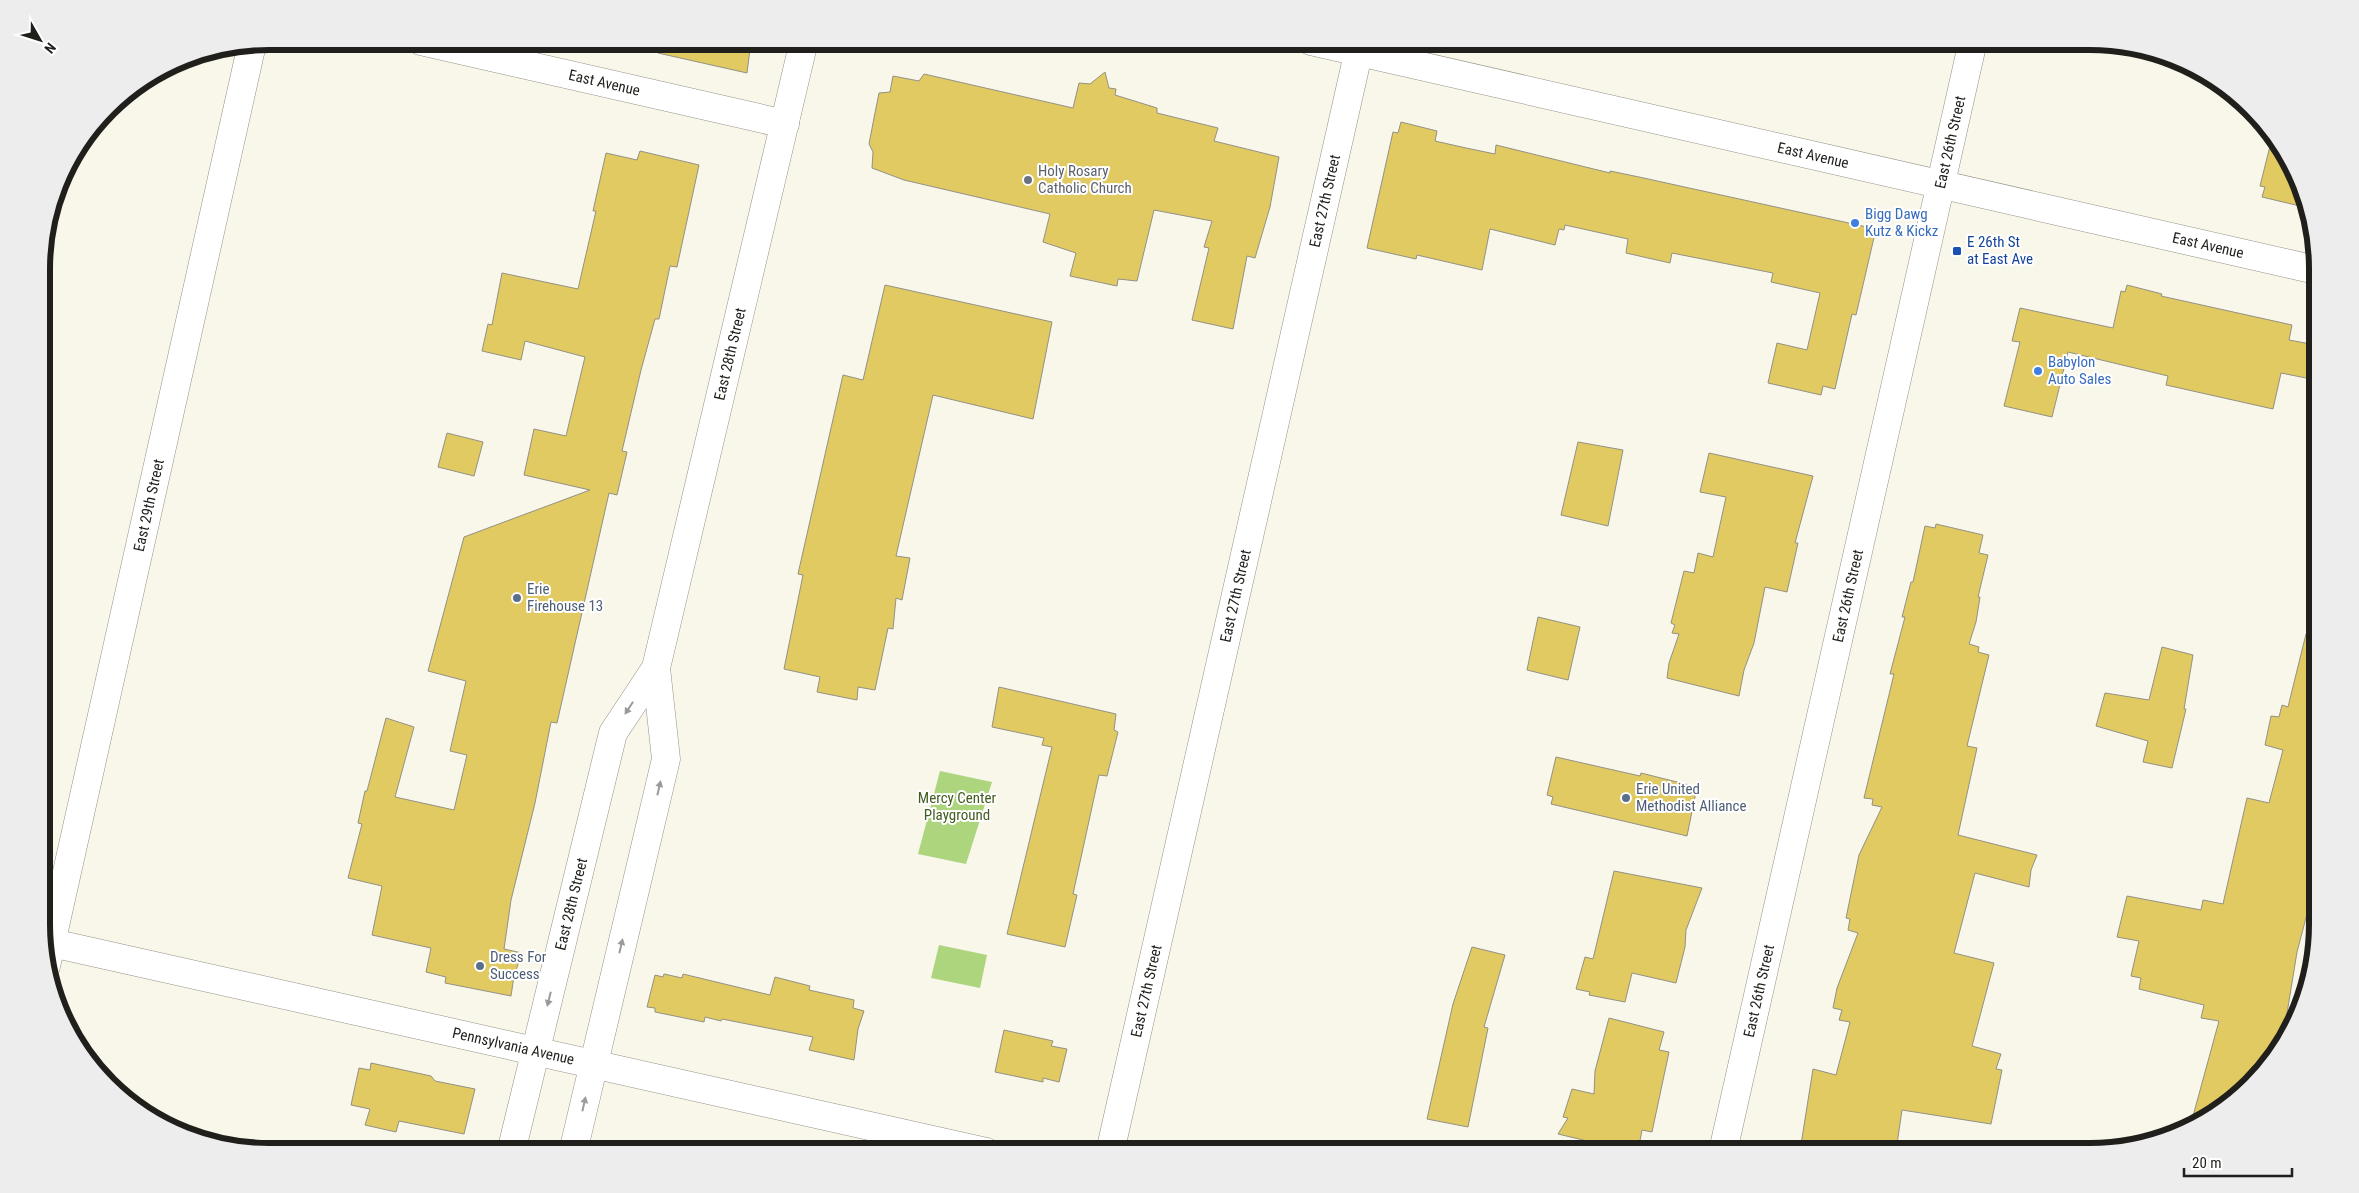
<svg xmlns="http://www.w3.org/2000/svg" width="2359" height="1193" viewBox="0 0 2359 1193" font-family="'Roboto Condensed',sans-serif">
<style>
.green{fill:#acd57e}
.building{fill:#e1ca61;stroke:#939185}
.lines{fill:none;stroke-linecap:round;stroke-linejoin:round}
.service-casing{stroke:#949287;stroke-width:20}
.minor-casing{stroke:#949287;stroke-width:29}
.tertiary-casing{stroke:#949287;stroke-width:29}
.primary-casing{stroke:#949287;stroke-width:29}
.service{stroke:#fff;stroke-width:19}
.minor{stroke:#fff;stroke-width:28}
.tertiary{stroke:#fff;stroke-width:28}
.primary{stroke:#fff;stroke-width:28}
.oneway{fill:#9b9a98}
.worship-dot{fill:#6b7280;stroke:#fff;stroke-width:2}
.shop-dot{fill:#3f7fe0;stroke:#fff;stroke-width:2}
.transit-dot{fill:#1a4fb4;stroke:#fff;stroke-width:2}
.service-dot{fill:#5c6f8a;stroke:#fff;stroke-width:2}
.labels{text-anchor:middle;stroke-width:4;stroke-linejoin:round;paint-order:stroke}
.street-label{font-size:15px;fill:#201f1b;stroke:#fff}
.worship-label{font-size:15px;fill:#5b616d;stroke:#fff;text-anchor:start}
.shop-label{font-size:15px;fill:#366cbe;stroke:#fff;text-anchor:start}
.transit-label{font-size:15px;fill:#164399;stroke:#fff;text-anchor:start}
.service-label{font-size:15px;fill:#4e5e75;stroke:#fff;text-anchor:start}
.park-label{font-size:15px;fill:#425d1f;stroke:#fff}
.rim{fill:none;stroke:#201f1b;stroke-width:6}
</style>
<rect width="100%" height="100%" fill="#f9f6ea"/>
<g class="green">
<path d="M 940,771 L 992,782 L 966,864 L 918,854 Z"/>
<path d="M 939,945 L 987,955 L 980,988 L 931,978 Z"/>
</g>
<g class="building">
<path d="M 659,41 L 751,41 L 747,73 L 658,53 Z"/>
<path d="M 1105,72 L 1109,88 L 1116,89 L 1115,95 L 1157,108 L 1157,113 L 1218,128 L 1214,141 L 1279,157 L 1270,207 L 1255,258 L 1247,256 L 1233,329 L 1192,320 L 1209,248 L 1204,247 L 1212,221 L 1154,210 L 1137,281 L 1118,279 L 1117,286 L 1070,276 L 1076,253 L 1043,242 L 1050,214 L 904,180 L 872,168 L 873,152 L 869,144 L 874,118 L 879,93 L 890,92 L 893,76 L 919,81 L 924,74 L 1073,108 L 1079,83 L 1090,84 Z"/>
<path d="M 1401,122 L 1437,131 L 1435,141 L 1466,148 L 1495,154 L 1496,145 L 1610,173 L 1610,171 L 1639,177 L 1876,229 L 1856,315 L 1852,314 L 1835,389 L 1823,386 L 1821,395 L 1768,383 L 1777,343 L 1807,350 L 1820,293 L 1771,282 L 1773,273 L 1672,253 L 1670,263 L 1626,253 L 1628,239 L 1565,225 L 1564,230 L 1559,229 L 1555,245 L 1490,229 L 1482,270 L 1417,255 L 1416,259 L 1367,248 L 1393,132 L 1398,133 Z"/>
<path d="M 2273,134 L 2279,142 L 2304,207 L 2262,197 L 2265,187 L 2260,186 Z"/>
<path d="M 640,151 L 699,165 L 677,267 L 670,266 L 659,319 L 655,319 L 641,370 L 622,451 L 627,452 L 617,495 L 609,493 L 557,723 L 551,722 L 535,803 L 511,900 L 504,949 L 522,953 L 514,976 L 511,996 L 445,983 L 446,977 L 426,972 L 431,948 L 372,935 L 382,886 L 348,878 L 362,824 L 358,823 L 365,791 L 367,791 L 386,718 L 414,727 L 395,797 L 454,810 L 467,755 L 450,751 L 466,681 L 428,671 L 464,537 L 590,490 L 524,475 L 534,429 L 566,436 L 585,357 L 525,341 L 521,360 L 482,351 L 488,324 L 492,325 L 502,273 L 578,289 L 596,211 L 593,211 L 606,153 L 637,160 Z"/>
<path d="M 885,285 L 1052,322 L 1033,419 L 933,395 L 896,556 L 910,558 L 902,600 L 896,598 L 893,629 L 888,628 L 875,690 L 858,687 L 857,700 L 817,692 L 820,677 L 784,669 L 803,575 L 798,574 L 843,375 L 863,380 Z"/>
<path d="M 2127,285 L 2162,294 L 2161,296 L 2292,325 L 2289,340 L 2316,345 L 2316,380 L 2281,373 L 2273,409 L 2166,385 L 2168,376 L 2068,352 L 2052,417 L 2004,406 L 2020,342 L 2012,341 L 2020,308 L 2113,328 L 2121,291 L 2125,292 Z"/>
<path d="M 447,433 L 483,442 L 474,476 L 438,467 Z"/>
<path d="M 1578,442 L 1623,450 L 1608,526 L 1561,515 Z"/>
<path d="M 1709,453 L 1813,476 L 1795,543 L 1798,543 L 1787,592 L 1765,587 L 1754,643 L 1744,670 L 1739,696 L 1667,678 L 1669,663 L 1679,634 L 1672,633 L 1675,625 L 1671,623 L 1684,571 L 1694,573 L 1698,553 L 1713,557 L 1726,497 L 1700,492 Z"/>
<path d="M 1936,524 L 1983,535 L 1979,553 L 1988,555 L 1978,597 L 1980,597 L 1976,622 L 1969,644 L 1979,647 L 1978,652 L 1989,655 L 1967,746 L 1977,748 L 1958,835 L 2037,855 L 2031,870 L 2029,887 L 1975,873 L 1954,953 L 1994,963 L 1972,1046 L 2001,1054 L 1996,1069 L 2002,1070 L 1991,1124 L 1902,1110 L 1896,1151 L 1800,1151 L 1813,1069 L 1836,1075 L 1850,1022 L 1839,1020 L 1842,1010 L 1833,1008 L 1837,988 L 1858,933 L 1848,930 L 1850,919 L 1846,918 L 1859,855 L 1882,807 L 1872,805 L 1873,799 L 1864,798 L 1894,674 L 1890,674 L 1905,617 L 1902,617 L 1911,582 L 1913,582 L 1925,526 L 1935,528 Z"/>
<path d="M 1538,617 L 1580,627 L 1568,680 L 1527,670 Z"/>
<path d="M 2306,634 L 2317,635 L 2318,896 L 2312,895 L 2297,952 L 2282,1044 L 2261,1075 L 2216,1114 L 2190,1127 L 2219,1021 L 2201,1018 L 2204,1005 L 2139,989 L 2141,978 L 2131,976 L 2139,941 L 2117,937 L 2127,896 L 2201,910 L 2203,900 L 2223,904 L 2247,798 L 2269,803 L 2283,750 L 2265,745 L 2271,716 L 2279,717 L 2282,705 L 2288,707 Z"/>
<path d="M 2162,647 L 2193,655 L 2184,709 L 2186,709 L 2172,768 L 2143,762 L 2148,741 L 2096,726 L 2105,693 L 2149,700 Z"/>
<path d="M 999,687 L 1116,714 L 1114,730 L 1118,732 L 1107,776 L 1099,775 L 1073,894 L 1077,895 L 1065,947 L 1007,934 L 1052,747 L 1042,745 L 1044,738 L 992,727 Z"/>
<path d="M 1556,757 L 1640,776 L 1641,773 L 1697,787 L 1687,836 L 1551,804 L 1553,797 L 1547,795 Z"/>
<path d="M 1614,871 L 1702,888 L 1686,930 L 1685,947 L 1676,983 L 1632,973 L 1625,1002 L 1589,995 L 1590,992 L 1576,989 L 1585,957 L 1593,959 Z"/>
<path d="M 1472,947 L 1505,955 L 1484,1027 L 1488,1028 L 1468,1127 L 1427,1119 L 1453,1004 Z"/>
<path d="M 664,974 L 682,978 L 683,974 L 770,995 L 775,977 L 810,986 L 809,990 L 854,1000 L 853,1008 L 864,1011 L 858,1029 L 854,1060 L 809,1050 L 813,1037 L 722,1019 L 721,1021 L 705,1017 L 704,1022 L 655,1012 L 655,1008 L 647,1007 L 655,975 L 663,977 Z"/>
<path d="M 1609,1018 L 1664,1032 L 1659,1050 L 1669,1052 L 1652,1132 L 1642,1130 L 1638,1151 L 1629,1151 L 1558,1134 L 1568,1118 L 1563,1117 L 1572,1089 L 1594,1094 L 1595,1071 Z"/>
<path d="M 1004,1030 L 1053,1041 L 1051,1046 L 1067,1049 L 1059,1082 L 1043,1078 L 1043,1082 L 995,1072 Z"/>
<path d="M 371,1063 L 431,1076 L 435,1081 L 475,1089 L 464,1134 L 399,1121 L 396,1132 L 365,1125 L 370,1109 L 351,1105 L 359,1068 L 370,1070 Z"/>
</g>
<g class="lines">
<g class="service-casing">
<path id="service" d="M 496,58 L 501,41"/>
</g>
<g class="minor-casing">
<g id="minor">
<path id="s1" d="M 43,941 L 986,1152"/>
<path id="s2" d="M 46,966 L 252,44"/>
<path id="s3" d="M 1110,1152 L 1361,41"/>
</g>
</g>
<g class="tertiary-casing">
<g id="tertiary">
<path id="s4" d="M 421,41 L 785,124"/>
<path id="s5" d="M 1311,41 L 2316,270"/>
<path id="s6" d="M 511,1152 L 613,733 L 656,668"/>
<path id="s7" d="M 573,1152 L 666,759 L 656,668 L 804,41"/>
</g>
</g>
<g class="primary-casing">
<g id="primary">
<path id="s8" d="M 1723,1151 L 1973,41"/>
</g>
</g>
<use href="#service" class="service"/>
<use href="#minor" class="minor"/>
<use href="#tertiary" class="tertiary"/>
<use href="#primary" class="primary"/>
</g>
<defs><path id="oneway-solid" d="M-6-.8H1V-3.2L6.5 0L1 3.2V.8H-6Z" transform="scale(1.25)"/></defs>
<g class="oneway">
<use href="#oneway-solid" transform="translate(629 708) rotate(123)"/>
<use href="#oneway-solid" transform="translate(659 788) rotate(-77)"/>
<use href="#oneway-solid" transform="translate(621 946) rotate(-77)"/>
<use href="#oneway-solid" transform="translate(549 999) rotate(104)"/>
<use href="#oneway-solid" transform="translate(584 1104) rotate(-77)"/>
</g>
<circle class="worship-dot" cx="1028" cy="180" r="5"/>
<g class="shop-dot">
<circle cx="1855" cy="223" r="5"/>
<circle cx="2038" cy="371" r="5"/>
</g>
<rect class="transit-dot" x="1952" y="246" width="10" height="10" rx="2.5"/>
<g class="service-dot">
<circle cx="517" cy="598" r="5"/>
<circle cx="1626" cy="798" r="5"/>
<circle cx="480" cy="966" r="5"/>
</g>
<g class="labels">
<g class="street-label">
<text dy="5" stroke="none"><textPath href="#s4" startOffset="188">East Avenue</textPath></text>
<text dy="5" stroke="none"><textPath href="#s8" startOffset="1034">East 26th Street</textPath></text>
<text dy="5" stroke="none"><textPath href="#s5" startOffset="515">East Avenue</textPath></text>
<text dy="5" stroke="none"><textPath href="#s3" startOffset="975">East 27th Street</textPath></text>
<text dy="5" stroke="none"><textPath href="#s5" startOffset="920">East Avenue</textPath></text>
<text dy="5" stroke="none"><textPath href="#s7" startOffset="818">East 28th Street</textPath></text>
<text dy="5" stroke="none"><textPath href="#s2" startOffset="472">East 29th Street</textPath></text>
<text dy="5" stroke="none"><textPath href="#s3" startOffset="570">East 27th Street</textPath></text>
<text dy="5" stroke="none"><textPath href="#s8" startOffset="569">East 26th Street</textPath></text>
<text dy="5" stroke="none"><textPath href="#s6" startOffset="255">East 28th Street</textPath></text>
<text dy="5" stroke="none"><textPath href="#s3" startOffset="165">East 27th Street</textPath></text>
<text dy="5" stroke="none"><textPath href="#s8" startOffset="164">East 26th Street</textPath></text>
<text dy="5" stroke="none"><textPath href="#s1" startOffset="482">Pennsylvania Avenue</textPath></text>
</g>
<g class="worship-label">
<text x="1038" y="176">Holy Rosary<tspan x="1038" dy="17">Catholic Church</tspan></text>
</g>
<g class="shop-label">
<text x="1865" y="219">Bigg Dawg<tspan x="1865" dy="17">Kutz &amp; Kickz</tspan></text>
<text x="2048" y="367">Babylon<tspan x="2048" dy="17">Auto Sales</tspan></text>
</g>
<g class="transit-label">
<text x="1967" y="247">E 26th St<tspan x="1967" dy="17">at East Ave</tspan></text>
</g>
<g class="service-label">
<text x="527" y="594">Erie<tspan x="527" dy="17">Firehouse 13</tspan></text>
<text x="1636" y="794">Erie United<tspan x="1636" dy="17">Methodist Alliance</tspan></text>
<text x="490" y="962">Dress For<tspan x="490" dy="17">Success</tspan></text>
</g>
<g class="park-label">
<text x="957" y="803">Mercy Center<tspan x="957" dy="17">Playground</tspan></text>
</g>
</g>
<path d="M0 0H2359V1193H0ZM269 50H2090A219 219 0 0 1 2309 269V924A219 219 0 0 1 2090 1143H269A219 219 0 0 1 50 924V269A219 219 0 0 1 269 50Z" fill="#ededed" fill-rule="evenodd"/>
<path class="rim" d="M269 50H2090A219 219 0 0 1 2309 269V924A219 219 0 0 1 2090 1143H269A219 219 0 0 1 50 924V269A219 219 0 0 1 269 50Z"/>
<g transform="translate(40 40) rotate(129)" stroke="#ffffff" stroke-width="4" paint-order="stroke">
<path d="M0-4L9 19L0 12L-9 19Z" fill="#201f1b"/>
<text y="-8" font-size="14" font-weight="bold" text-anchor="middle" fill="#201f1b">N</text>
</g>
<path d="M2184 1168v8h108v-8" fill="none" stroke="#201f1b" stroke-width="2.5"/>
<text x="2192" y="1168" font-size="15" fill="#201f1b" stroke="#ffffff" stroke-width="4" paint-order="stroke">20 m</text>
</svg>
